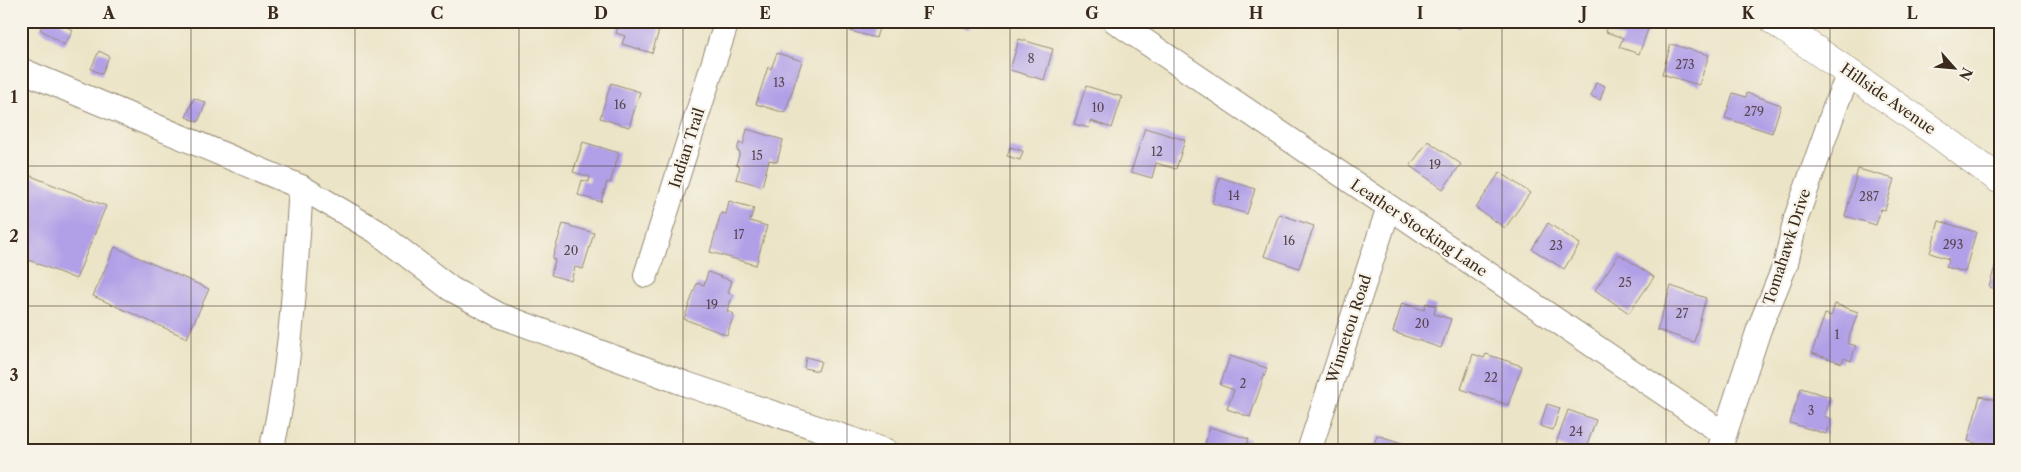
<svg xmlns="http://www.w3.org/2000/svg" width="2021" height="472" viewBox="0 0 2021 472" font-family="'Libre Caslon Text',serif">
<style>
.building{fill:#b19fe7}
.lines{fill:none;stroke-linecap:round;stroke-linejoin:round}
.minor-casing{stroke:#938772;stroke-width:26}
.major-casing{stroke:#938772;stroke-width:29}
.minor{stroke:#fff;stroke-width:24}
.major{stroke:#fff;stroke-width:28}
.grid{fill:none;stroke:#3b2a1e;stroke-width:1;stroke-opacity:0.55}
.labels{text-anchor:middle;stroke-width:4.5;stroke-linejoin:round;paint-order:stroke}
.number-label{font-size:12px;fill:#584750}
.street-label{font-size:15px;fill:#3b2a1e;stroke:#f7f3e8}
.neatline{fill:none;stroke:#3b2a1e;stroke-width:2}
.grid-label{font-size:16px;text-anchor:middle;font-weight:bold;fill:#3b2a1e}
</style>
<rect width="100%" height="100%" fill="#f7f3e8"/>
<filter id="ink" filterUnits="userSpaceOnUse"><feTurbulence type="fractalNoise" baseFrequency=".02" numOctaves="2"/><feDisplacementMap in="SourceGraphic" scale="10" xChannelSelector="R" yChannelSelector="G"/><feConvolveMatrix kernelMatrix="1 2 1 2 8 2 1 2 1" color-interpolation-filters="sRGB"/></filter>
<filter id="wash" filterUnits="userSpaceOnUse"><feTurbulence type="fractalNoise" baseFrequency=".0096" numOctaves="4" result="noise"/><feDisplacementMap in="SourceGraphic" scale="20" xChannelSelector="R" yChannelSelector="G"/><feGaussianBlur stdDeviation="1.12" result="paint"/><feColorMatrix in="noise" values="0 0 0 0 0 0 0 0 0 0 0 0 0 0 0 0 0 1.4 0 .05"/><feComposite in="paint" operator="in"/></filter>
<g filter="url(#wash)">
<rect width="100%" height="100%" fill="#ebe4c6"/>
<g id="blocks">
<g class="building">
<path d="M 45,21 L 59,21 L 73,31 L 64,45 L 40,29 Z"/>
<path d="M 619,21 L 662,21 L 652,53 L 622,44 L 625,36 L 616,33 Z"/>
<path d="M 852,21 L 881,21 L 876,38 L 850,31 Z"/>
<path d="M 945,21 L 972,21 L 969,29 Z"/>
<path d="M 1197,21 L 1212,21 L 1207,28 Z"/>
<path d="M 1449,21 L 1463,21 L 1460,28 L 1448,23 Z"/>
<path d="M 1610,21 L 1651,21 L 1639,54 L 1619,47 L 1623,38 L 1606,32 Z"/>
<path d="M 1019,39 L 1053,49 L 1044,80 L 1010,70 Z"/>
<path d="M 1671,44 L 1709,55 L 1699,85 L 1662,74 Z"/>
<path d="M 99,51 L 109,56 L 102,74 L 91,69 Z"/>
<path d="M 777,53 L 802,61 L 785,113 L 756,104 L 768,67 L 771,69 Z"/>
<path d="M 1596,82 L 1605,86 L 1600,100 L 1591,96 Z"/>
<path d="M 611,83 L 640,92 L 629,127 L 600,118 Z"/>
<path d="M 1086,86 L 1122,97 L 1112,128 L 1091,121 L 1089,128 L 1074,124 Z"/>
<path d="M 1733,93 L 1746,97 L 1747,93 L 1781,105 L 1772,133 L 1725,118 Z"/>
<path d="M 194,98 L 206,103 L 198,122 L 186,117 Z"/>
<path d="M 1145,128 L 1185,140 L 1176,169 L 1156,163 L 1152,178 L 1131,172 Z"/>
<path d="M 747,129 L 783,140 L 777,162 L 769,160 L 762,186 L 736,179 L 740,166 L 736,165 L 740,152 L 737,151 L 739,143 L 743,145 Z"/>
<path d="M 1428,141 L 1461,164 L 1443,189 L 1410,166 Z"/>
<path d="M 583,142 L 619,153 L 610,183 L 607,182 L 601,202 L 578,195 L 582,180 L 589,182 L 590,177 L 573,172 Z"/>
<path d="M 1010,147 L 1023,151 L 1020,160 L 1007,156 Z"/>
<path d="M 1858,169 L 1894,179 L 1885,210 L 1881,209 L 1876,225 L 1845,216 Z"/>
<path d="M 21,172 L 106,206 L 76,279 L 21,257 Z"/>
<path d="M 1500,172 L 1530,193 L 1505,228 L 1476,208 Z"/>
<path d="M 1220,177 L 1255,189 L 1247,214 L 1212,203 Z"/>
<path d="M 729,201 L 754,208 L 750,221 L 767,226 L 756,265 L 710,252 L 721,213 L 726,214 Z"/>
<path d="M 1279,214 L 1314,226 L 1299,268 L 1264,256 Z"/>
<path d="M 1939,221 L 1976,232 L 1965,272 L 1946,267 L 1949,259 L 1930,253 Z"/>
<path d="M 1548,223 L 1580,244 L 1564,269 L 1532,249 Z"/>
<path d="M 563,224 L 594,233 L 583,269 L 575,267 L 571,281 L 551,275 L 555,260 L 552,259 Z"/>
<path d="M 115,247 L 209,289 L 187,338 L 93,296 Z"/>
<path d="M 1619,254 L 1654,277 L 1629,313 L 1595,290 Z"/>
<path d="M 1998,256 L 2000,256 L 2000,290 L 1989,287 Z"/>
<path d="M 708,272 L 732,281 L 728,293 L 733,295 L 727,311 L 734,314 L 727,335 L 684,319 L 697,283 L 704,285 Z"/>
<path d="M 1671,286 L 1706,298 L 1694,342 L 1657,330 Z"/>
<path d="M 1402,303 L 1424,310 L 1426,303 L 1436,306 L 1434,314 L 1451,319 L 1441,348 L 1393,332 Z"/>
<path d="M 1835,304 L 1858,312 L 1847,343 L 1856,346 L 1851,361 L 1844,358 L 1842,363 L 1812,353 L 1825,314 L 1831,316 Z"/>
<path d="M 1473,354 L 1484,358 L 1486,354 L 1522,366 L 1508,405 L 1461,389 Z"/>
<path d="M 1230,356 L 1267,368 L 1250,417 L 1227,409 L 1234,390 L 1220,385 Z"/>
<path d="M 806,357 L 821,361 L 818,371 L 804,368 Z"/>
<path d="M 1801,388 L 1830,397 L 1824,416 L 1830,419 L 1826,434 L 1790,423 Z"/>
<path d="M 1980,396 L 2000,401 L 1998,449 L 1968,441 Z"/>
<path d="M 1547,404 L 1560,408 L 1553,430 L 1540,426 Z"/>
<path d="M 1568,410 L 1596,420 L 1585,451 L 1575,451 L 1556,444 Z"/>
<path d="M 1210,427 L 1249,439 L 1245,451 L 1203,451 Z"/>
<path d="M 1377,435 L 1414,447 L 1413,451 L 1365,451 L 1366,445 L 1373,447 Z"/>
</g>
</g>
</g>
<g filter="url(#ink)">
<use href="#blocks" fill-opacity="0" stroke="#938772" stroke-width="1"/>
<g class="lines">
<g class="minor-casing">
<g id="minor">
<path d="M 1115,21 L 1724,434"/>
<path d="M 21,70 L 301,187 L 376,231 L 451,289 L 499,315 L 686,384 L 886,451"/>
<path d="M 646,275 L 727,21"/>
<path d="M 271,451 C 292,364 295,275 301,187"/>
<path d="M 1309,451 L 1389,207"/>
<path d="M 1719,451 L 1759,329 L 1786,263 L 1796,218 L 1838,99 L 1850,73"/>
</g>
</g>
<g class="major-casing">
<path id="major" d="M 1774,21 L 1935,132 L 2000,180"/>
</g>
<use href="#minor" class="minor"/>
<use href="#major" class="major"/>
</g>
</g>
<path class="grid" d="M 191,21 L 191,451M 355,21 L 355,451M 519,21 L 519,451M 683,21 L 683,451M 847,21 L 847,451M 1010,21 L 1010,451M 1174,21 L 1174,451M 1338,21 L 1338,451M 1502,21 L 1502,451M 1666,21 L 1666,451M 1830,21 L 1830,451M 21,166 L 2000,166M 21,306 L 2000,306"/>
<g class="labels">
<g class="number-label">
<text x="1031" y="63">8</text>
<text x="1685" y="69">273</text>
<text x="779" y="87">13</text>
<text x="620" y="109">16</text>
<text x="1098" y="112">10</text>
<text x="1754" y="116">279</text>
<text x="1157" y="156">12</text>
<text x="757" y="160">15</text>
<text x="1435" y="169">19</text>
<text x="1234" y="200">14</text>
<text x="1869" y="201">287</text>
<text x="739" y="239">17</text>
<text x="1289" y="245">16</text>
<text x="1953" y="249">293</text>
<text x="1556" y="250">23</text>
<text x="571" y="255">20</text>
<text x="1625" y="287">25</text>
<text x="712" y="309">19</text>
<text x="1682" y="318">27</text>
<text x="1422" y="328">20</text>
<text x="1837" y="339">1</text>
<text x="1491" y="382">22</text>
<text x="1243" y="388">2</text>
<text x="1811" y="415">3</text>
<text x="1576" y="436">24</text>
</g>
<g class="street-label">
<text transform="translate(1888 99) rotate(35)" y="5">Hillside Avenue</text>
<text transform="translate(687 148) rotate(-72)" y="5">Indian Trail</text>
<text transform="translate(1419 228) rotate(34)" y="5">Leather Stocking Lane</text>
<text transform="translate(1787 247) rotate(-72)" y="5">Tomahawk Drive</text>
<text transform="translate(1349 329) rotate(-72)" y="5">Winnetou Road</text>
</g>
</g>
<rect width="2021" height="472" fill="none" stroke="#f7f3e8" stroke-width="55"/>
<g transform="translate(1954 68) rotate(117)" stroke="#f7f3e8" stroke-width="4" paint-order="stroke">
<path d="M0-4L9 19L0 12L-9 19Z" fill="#3b2a1e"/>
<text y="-8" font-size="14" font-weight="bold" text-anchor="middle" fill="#3b2a1e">N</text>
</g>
<rect x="28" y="28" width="1966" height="416" class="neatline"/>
<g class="grid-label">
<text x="109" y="19">A</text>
<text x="273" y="19">B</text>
<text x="437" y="19">C</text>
<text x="601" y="19">D</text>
<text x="765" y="19">E</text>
<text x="929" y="19">F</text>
<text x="1092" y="19">G</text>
<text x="1256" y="19">H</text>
<text x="1420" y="19">I</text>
<text x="1584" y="19">J</text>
<text x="1748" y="19">K</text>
<text x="1912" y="19">L</text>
<text x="14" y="103">1</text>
<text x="14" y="242">2</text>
<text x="14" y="381">3</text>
</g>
</svg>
